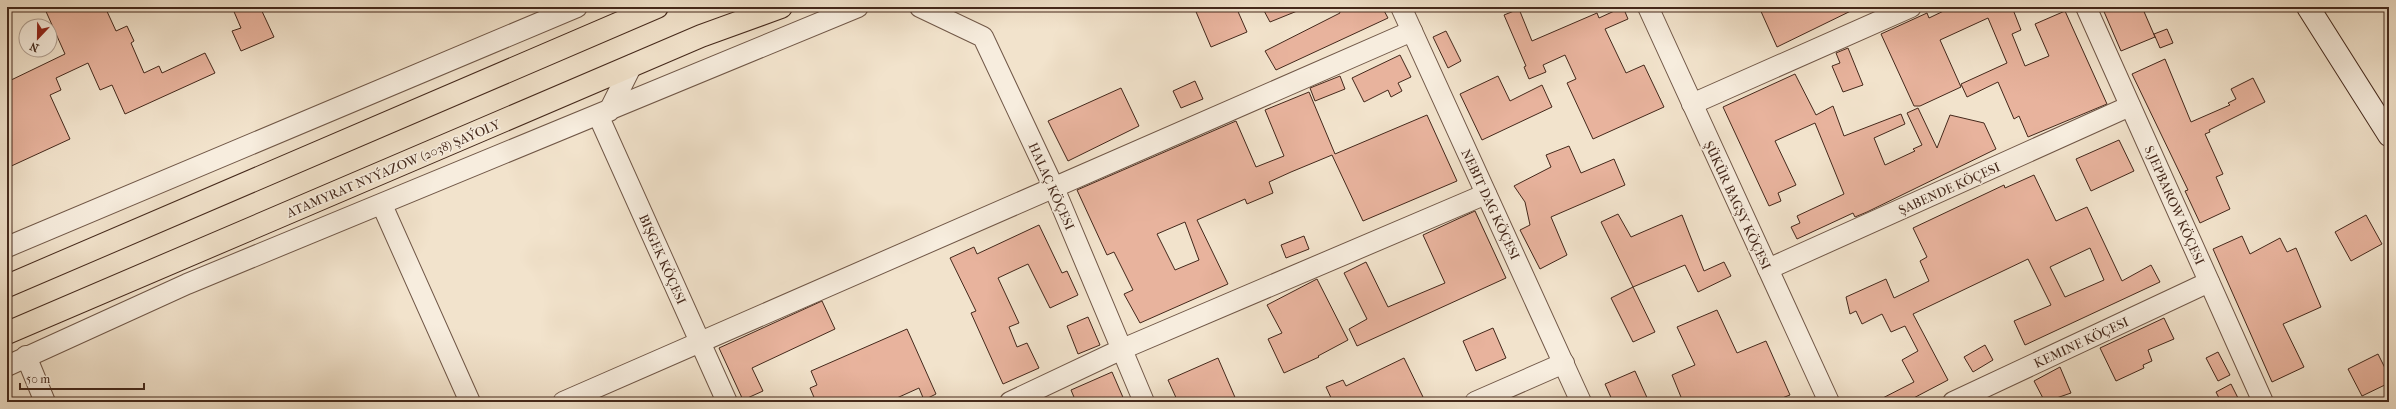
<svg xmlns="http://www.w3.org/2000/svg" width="2396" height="409" viewBox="0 0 2396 409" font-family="'IM FELL French Canon',serif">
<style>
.building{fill:#e8b39d;stroke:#44281b;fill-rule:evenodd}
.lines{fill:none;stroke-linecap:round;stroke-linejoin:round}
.street-casing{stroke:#705747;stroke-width:22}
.secondary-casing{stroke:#44281b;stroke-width:24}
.primary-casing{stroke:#44281b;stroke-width:24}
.street{stroke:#f7edde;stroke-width:20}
.secondary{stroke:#f7edde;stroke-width:22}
.primary{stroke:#f2e3cc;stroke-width:22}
.labels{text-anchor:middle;stroke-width:3.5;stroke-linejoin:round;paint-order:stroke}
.street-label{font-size:13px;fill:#44281b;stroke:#f7edde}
</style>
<rect width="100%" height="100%" fill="#f2e3cc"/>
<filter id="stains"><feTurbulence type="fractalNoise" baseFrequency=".005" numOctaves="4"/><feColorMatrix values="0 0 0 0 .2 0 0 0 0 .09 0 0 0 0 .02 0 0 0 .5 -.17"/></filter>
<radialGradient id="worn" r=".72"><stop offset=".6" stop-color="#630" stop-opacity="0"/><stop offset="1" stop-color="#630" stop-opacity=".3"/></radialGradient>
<g class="building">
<path d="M 44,7 L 105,7 L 116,31 L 127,26 L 134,41 L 131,43 L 144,73 L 159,66 L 162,73 L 205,53 L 215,73 L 125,114 L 112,85 L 100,90 L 88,63 L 56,78 L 61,90 L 50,95 L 70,139 L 7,168 L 7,82 L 65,54 Z"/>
<path d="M 232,7 L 260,7 L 274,37 L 241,51 L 232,31 L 241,28 Z"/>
<path d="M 1194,7 L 1236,7 L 1247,32 L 1211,47 Z"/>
<path d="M 1262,7 L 1307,7 L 1270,22 Z"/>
<path d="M 1338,7 L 1382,7 L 1388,18 L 1276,70 L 1265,51 L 1340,13 Z"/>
<path d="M 1623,7 L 1628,19 L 1605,29 L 1626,73 L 1644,65 L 1664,107 L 1593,139 L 1567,83 L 1576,79 L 1565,55 L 1543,65 L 1546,72 L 1529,79 L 1524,67 L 1526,66 L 1504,15 L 1519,9 L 1532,41 L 1597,13 L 1599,18 Z"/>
<path d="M 1759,7 L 1859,7 L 1777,47 Z"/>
<path d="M 1952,7 L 2012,7 L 2021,30 L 2012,34 L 2025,66 L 2049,56 L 2035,24 L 2065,11 L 2107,104 L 2028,137 L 2019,116 L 2014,119 L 1998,82 L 1967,97 L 1961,84 L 2007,63 L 1988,18 L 1940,40 L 1961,87 L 1920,106 L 1914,106 L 1881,34 L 1927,13 L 1929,18 Z"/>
<path d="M 2102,7 L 2142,7 L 2155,37 L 2121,51 Z"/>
<path d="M 2167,29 L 2173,43 L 2160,48 L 2154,34 Z"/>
<path d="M 1446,31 L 1461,61 L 1448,68 L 1433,37 Z"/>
<path d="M 1848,48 L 1863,85 L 1843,92 L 1832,66 L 1840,63 L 1836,53 Z"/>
<path d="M 1400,55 L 1411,77 L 1398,83 L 1402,91 L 1391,97 L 1388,90 L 1364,102 L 1352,78 Z"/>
<path d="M 2165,59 L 2191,122 L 2230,105 L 2228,103 L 2236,99 L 2231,89 L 2253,78 L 2265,102 L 2209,130 L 2210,132 L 2205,134 L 2223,174 L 2216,177 L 2230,209 L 2200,223 L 2185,191 L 2188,190 L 2132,74 Z"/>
<path d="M 1795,74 L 1816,115 L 1833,106 L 1844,136 L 1901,114 L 1905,124 L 1874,138 L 1885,165 L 1915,151 L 1913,149 L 1922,145 L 1907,113 L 1918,108 L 1937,148 L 1950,115 L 1984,123 L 1996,149 L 1867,212 L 1855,217 L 1853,213 L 1797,239 L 1791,227 L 1800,223 L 1797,216 L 1844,194 L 1815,123 L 1775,141 L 1796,185 L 1778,193 L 1781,201 L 1769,206 L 1723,107 Z"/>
<path d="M 1340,76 L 1345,89 L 1315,101 L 1310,88 Z"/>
<path d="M 1498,76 L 1510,101 L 1542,85 L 1552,107 L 1482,140 L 1460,94 Z"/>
<path d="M 1195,81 L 1203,99 L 1181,108 L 1173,91 Z"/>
<path d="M 1121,88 L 1139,126 L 1068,161 L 1048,121 Z"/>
<path d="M 1309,92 L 1335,154 L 1427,115 L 1457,181 L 1363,221 L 1332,155 L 1291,172 L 1269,182 L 1273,193 L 1247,204 L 1245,199 L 1197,220 L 1228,284 L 1140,323 L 1124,294 L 1133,290 L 1114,252 L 1107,255 L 1077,190 L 1236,121 L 1256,167 L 1284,156 L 1265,110 ZM 1185,222 L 1199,260 L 1175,270 L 1157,234 Z"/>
<path d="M 2119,140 L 2134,171 L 2091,191 L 2076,159 Z"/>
<path d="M 1569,146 L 1581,173 L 1614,159 L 1625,185 L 1551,217 L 1567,255 L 1540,269 L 1520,230 L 1530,225 L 1525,202 L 1514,186 L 1551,167 L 1546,155 Z"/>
<path d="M 2034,175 L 2056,221 L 2087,207 L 2122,281 L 2151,265 L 2160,282 L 2025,345 L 2014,321 L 2051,305 L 2028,259 L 1913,314 L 1948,380 L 1906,402 L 1875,402 L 1914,382 L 1902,360 L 1918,351 L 1905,326 L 1891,332 L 1882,314 L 1862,324 L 1856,311 L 1850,314 L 1846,297 L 1886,279 L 1894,298 L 1929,281 L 1920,261 L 1927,257 L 1913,228 L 2004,185 L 2005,188 ZM 2090,248 L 2104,280 L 2065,297 L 2050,267 Z"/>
<path d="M 1475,211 L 1506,278 L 1357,346 L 1349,329 L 1367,319 L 1344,273 L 1366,262 L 1388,307 L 1445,283 L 1423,235 Z"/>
<path d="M 1618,214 L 1631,237 L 1682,215 L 1704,271 L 1724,262 L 1731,276 L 1698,292 L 1685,265 L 1633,287 L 1601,222 Z"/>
<path d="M 2366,215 L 2382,244 L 2351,261 L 2335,232 Z"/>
<path d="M 1039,225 L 1062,273 L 1067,271 L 1078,295 L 1050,308 L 1028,264 L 998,278 L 1019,323 L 1009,327 L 1017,347 L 1027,343 L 1039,368 L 1003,384 L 971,313 L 976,311 L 950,258 L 974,247 L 977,254 Z"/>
<path d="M 1304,236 L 1309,249 L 1286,258 L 1281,245 Z"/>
<path d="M 2242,236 L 2250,254 L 2280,238 L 2287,252 L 2296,248 L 2321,307 L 2283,324 L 2304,367 L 2272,382 L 2213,249 Z"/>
<path d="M 1317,279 L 1348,340 L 1318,356 L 1319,357 L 1284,373 L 1268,339 L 1282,333 L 1267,305 Z"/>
<path d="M 1633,287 L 1655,332 L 1633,342 L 1611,298 Z"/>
<path d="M 822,301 L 835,329 L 752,368 L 763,391 L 743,400 L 719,348 Z"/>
<path d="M 1717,310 L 1737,353 L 1766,341 L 1790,395 L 1772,402 L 1737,402 L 1736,399 L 1726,402 L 1683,402 L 1672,375 L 1695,365 L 1677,327 Z"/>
<path d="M 1088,317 L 1100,345 L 1078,354 L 1067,326 Z"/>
<path d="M 2164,318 L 2174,339 L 2148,350 L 2152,361 L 2143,365 L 2144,368 L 2116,381 L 2100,348 Z"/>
<path d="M 1493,328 L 1506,358 L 1476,371 L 1463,341 Z"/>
<path d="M 907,329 L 936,394 L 924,400 L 919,388 L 888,402 L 816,402 L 810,388 L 817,385 L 811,371 Z"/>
<path d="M 1985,345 L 1993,360 L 1973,372 L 1964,357 Z"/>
<path d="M 2218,352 L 2230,375 L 2218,381 L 2206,358 Z"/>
<path d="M 2378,354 L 2389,376 L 2389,383 L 2362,396 L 2348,369 Z"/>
<path d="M 1218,358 L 1237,402 L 1178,402 L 1168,380 Z"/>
<path d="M 1404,358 L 1423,397 L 1413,402 L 1333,402 L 1326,387 L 1343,380 L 1346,386 Z"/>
<path d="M 2060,367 L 2071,393 L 2045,402 L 2034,381 Z"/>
<path d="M 1635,371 L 1649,402 L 1613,402 L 1605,384 Z"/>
<path d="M 1112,372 L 1125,402 L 1076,402 L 1071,390 Z"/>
<path d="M 2231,384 L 2240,402 L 2221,402 L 2216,392 Z"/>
</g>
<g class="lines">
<g class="street-casing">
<g id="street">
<path d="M 920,7 L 983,37 L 1054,188 L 1144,402"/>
<path d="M 1401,7 L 1581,402"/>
<path d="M 1648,7 L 1829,402"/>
<path d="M 2086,7 L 2263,402"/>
<path d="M 1692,104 L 1911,7"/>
<path d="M 609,111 L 632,65"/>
<path d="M 598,115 L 727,402"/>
<path d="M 382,205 L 470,402"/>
<path d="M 7,247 L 577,7"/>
<path d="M 1768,269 L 2130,106"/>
<path d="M 26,356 L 45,402"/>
<path d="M 7,366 L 187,284 L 858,7"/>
<path d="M 563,402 L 1412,31"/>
<path d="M 1010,402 L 1120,350 L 1486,194"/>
<path d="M 1475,402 L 1564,363"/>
<path d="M 1953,402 L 2209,282"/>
</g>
</g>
<g class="secondary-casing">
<path id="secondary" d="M 2308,7 L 2389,135"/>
</g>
<g class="primary-casing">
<g id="primary">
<path d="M 7,286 L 657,7"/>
<path d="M 7,333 L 701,36 L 781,7"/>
</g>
</g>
<use href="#street" class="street"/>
<use href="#secondary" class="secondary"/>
<use href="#primary" class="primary"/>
</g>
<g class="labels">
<g class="street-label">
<text transform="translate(393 168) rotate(-23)" y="5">ATAMYRAT NYÝAZOW (2038) ŞAÝOLY</text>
<text transform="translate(1052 186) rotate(66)" y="5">HALAÇ KÖÇESI</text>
<text transform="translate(1949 188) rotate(-24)" y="5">ŞABENDE KÖÇESI</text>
<text transform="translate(1491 204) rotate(65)" y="5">NEBIT DAG KÖÇESI</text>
<text transform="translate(1738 205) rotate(65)" y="5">ŞÜKÜR BAGŞY KÖÇESI</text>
<text transform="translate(2175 205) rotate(66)" y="5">S.JEPBAROW KÖÇESI</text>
<text transform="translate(663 259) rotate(66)" y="5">BIŞGEK KÖÇESI</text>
<text transform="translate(2081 342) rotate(-25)" y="5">KEMINE KÖÇESI</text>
</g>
</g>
<rect width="2396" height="409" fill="none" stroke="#f2e3cc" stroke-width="24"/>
<rect x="8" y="8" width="2380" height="393" fill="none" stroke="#44281b" stroke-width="2"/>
<rect x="12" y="12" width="2372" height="385" fill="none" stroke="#44281b"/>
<g transform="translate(38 38) rotate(202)"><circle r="19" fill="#f7edde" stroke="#af9e90"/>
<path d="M0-3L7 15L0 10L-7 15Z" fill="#8f2418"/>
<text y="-6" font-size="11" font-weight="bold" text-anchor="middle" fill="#44281b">N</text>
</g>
<path d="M20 383v6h124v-6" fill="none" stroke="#44281b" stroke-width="2"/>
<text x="26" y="383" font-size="12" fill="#44281b" stroke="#f7edde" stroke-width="3" paint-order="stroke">50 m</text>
<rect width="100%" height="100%" filter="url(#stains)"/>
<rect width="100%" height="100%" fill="url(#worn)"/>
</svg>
